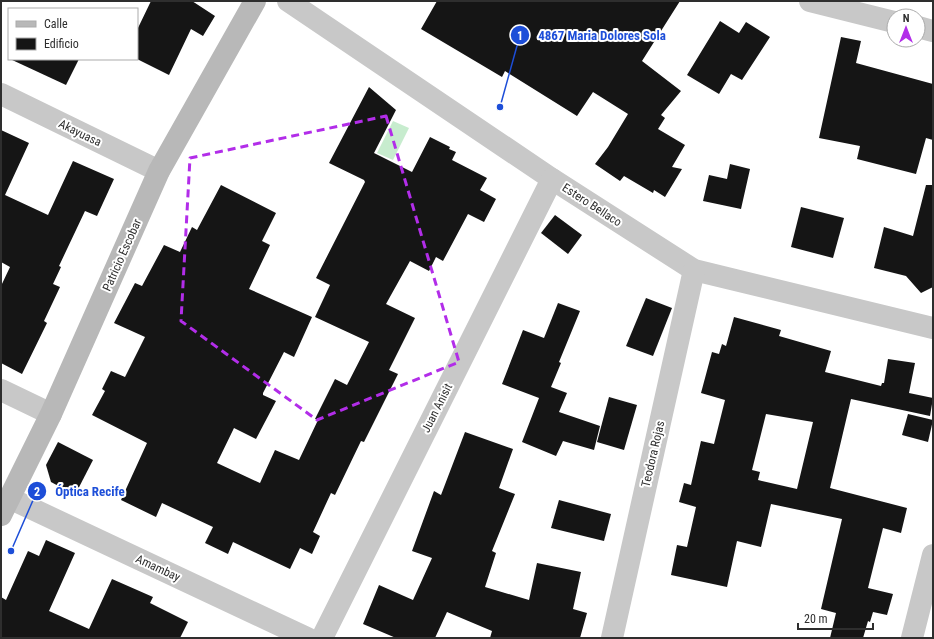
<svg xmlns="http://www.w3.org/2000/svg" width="934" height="639" viewBox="0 0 934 639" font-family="'Roboto Condensed',sans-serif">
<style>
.water{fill:#c7ecce}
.building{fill:#151515;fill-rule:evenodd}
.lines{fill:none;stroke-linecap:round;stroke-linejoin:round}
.street{stroke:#c8c8c8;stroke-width:22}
.secondary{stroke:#b8b8b8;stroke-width:22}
.marked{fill:none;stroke:#b22de9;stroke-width:3;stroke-dasharray:8 5;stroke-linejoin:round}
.labels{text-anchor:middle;stroke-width:4;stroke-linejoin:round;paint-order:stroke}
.street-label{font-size:12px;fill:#2e2e2e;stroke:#fff}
.leader{fill:none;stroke:#1d4ed8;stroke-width:1.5}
.callout-dot{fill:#1d4ed8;stroke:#fff;stroke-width:1.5}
.mark-label{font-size:12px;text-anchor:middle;font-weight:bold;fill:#fff}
.callout-label{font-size:13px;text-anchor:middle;font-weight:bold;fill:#1d4ed8;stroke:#fff;stroke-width:4;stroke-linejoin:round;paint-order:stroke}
</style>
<rect width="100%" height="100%" fill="#fff"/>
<path class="water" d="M 393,121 L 409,128 L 393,160 L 377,153 Z"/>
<g class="building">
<path d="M 151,1 L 192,1 L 215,16 L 203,36 L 191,29 L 169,75 L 137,59 L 137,30 Z"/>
<path d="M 437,1 L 680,1 L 642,61 L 681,91 L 661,115 L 665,118 L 658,129 L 685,145 L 672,167 L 682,169 L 665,197 L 654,190 L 653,193 L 624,176 L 620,181 L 595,164 L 608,147 L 628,114 L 593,92 L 577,116 L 505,71 L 502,77 L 421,29 Z"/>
<path d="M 720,21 L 739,33 L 746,22 L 770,37 L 742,80 L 731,74 L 719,94 L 687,75 Z"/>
<path d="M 841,37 L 861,41 L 856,63 L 933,84 L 933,140 L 926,138 L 916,174 L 857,159 L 860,146 L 819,138 Z"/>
<path d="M 10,59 L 79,59 L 66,85 Z"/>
<path d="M 369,87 L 396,110 L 374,153 L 412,172 L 430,137 L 450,147 L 449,149 L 456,152 L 452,160 L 487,178 L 480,190 L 496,199 L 484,222 L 468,214 L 443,261 L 436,257 L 429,271 L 410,261 L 386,304 L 415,318 L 389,370 L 398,374 L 364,442 L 361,441 L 335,495 L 331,493 L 313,532 L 320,536 L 312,554 L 300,548 L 290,569 L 233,542 L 228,554 L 205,543 L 213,527 L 162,503 L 156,517 L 121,500 L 147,443 L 92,415 L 105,391 L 102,389 L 111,371 L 125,377 L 145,337 L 114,323 L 135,283 L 142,286 L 164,245 L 180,252 L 192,227 L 197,230 L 221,185 L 276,213 L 262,241 L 270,245 L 249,289 L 312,317 L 294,357 L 284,352 L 263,393 L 263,395 L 276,401 L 256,439 L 234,428 L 217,463 L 260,483 L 275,450 L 299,460 L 318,420 L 315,419 L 335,379 L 347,385 L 369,342 L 315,317 L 330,285 L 316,278 L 365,182 L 364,180 L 329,163 Z"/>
<path d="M 1,130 L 29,143 L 5,195 L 48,215 L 73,161 L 114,179 L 97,216 L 85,211 L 59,266 L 61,267 L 53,284 L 60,287 L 44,321 L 47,323 L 22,374 L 1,363 L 1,286 L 10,267 L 1,262 Z"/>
<path d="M 730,164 L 750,169 L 741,209 L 703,201 L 709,175 L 727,179 Z"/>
<path d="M 926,185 L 933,185 L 933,287 L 921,293 L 906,276 L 874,268 L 884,227 L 913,236 Z"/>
<path d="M 801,207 L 844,218 L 833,258 L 791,247 Z"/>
<path d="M 555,215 L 582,235 L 568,254 L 541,233 Z"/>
<path d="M 646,298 L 672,308 L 653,356 L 626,346 Z"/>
<path d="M 558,303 L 580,311 L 559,362 L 561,363 L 551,387 L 567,393 L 559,412 L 600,426 L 594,450 L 563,441 L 556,456 L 522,442 L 539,398 L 502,384 L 523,330 L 544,338 Z"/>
<path d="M 734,317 L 781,330 L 779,336 L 831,351 L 825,372 L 881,386 L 882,383 L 884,383 L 888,359 L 915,363 L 909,393 L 933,398 L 930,416 L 851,399 L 830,488 L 907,508 L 901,533 L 883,528 L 868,588 L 893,594 L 887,615 L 873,612 L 870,622 L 868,621 L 863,638 L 830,638 L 836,613 L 821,609 L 842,519 L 771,504 L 761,547 L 737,541 L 727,587 L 671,575 L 677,545 L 687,547 L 696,507 L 679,502 L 684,483 L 691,485 L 701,441 L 714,444 L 725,400 L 701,393 L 712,352 L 719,354 L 722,344 L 726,346 ZM 766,414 L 813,422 L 797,489 L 758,480 L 760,472 L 752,470 Z"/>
<path d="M 609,397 L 637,405 L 624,450 L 597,442 Z"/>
<path d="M 908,414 L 933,420 L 928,442 L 902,435 Z"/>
<path d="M 465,432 L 513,449 L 499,488 L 515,494 L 492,551 L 496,553 L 485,587 L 529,600 L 537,563 L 581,572 L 573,609 L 587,613 L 580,638 L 490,638 L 492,631 L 447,612 L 435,638 L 396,638 L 363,624 L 379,585 L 413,600 L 432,558 L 412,551 L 434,491 L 441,495 Z"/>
<path d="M 58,442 L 93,460 L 75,495 L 51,482 L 46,465 Z"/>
<path d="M 559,500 L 611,514 L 604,541 L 551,528 Z"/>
<path d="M 46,540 L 75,553 L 49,611 L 89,629 L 112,579 L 153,597 L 150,603 L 188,622 L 180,638 L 1,638 L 1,597 L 6,600 L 28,551 L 39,556 Z"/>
</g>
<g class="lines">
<g class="street">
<path d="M 288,1 L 552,179 L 694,270 L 933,328"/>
<path d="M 810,1 L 894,22"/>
<path d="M 918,27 L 933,31"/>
<path d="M 1,94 L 159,171"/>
<path d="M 1,390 L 51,414"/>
<path d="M 9,498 L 307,638"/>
<path d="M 322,638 L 552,179"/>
<path d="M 612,638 L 694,270"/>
<path d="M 912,638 L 933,555"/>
</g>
<path class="secondary" d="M 1,515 L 51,414 L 159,171 L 255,1"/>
</g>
<path class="marked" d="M 386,116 L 459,362 L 317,420 L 181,321 L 190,158 Z"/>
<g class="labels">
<g class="street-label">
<text transform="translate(80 133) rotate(26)" y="4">Akayuasa</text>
<text transform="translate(592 205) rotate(33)" y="4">Estero Bellaco</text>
<text transform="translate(122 255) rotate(-66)" y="4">Patricio Escobar</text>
<text transform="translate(437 408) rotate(-63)" y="4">Juan Anisit</text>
<text transform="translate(653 454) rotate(-77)" y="4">Teodora Rojas</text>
<text transform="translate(158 568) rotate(25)" y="4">Amambay</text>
</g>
</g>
<path class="leader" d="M500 107L520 35M11 551L37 491"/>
<g class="callout-dot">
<circle cx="500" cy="107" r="4"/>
<circle cx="11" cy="551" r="4"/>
<circle cx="520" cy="35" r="10"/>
<circle cx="37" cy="491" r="10"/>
</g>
<g class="mark-label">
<text x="520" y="40">1</text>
<text x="37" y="496">2</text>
</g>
<g class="callout-label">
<text x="602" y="40">4867 Maria Dolores Sola</text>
<text x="90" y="496">Óptica Recife</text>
</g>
<rect width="934" height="639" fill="none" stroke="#2e2e2e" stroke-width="4"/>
<rect x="8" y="8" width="130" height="52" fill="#ffffff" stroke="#ababab"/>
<rect x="16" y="21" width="20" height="6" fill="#b8b8b8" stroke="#ababab"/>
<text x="44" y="28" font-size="12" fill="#2e2e2e">Calle</text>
<rect x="16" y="38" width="20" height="12" fill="#151515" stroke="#ababab"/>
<text x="44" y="48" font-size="12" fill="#2e2e2e">Edificio</text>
<g transform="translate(906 28)"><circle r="19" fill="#ffffff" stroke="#ababab"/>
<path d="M0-3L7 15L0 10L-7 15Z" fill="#b22de9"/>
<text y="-6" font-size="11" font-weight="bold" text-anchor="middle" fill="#2e2e2e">N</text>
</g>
<path d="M798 623v6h75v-6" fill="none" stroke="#2e2e2e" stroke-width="2"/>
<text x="804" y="623" font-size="12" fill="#2e2e2e" stroke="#ffffff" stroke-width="3" paint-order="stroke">20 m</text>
</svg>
